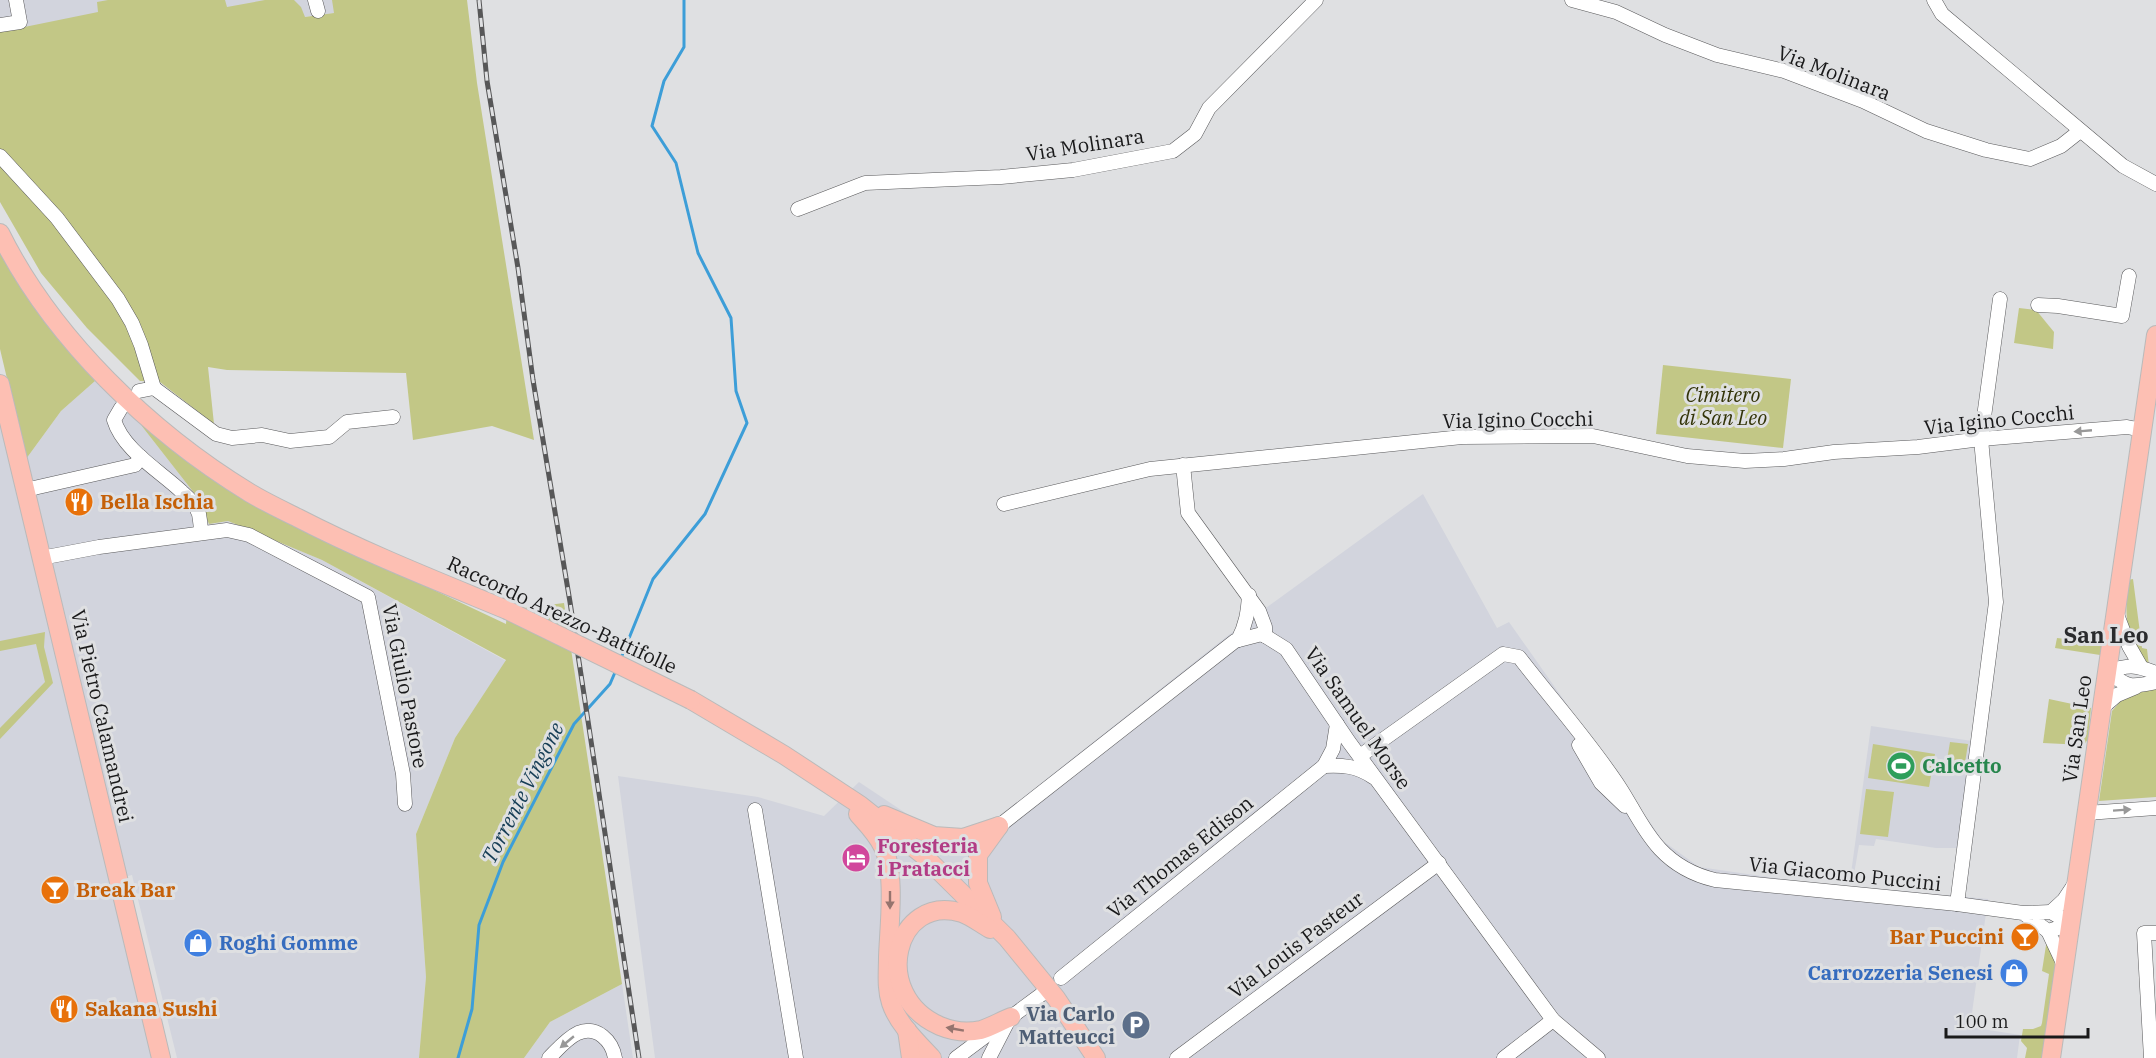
<svg xmlns="http://www.w3.org/2000/svg" width="2156" height="1058" viewBox="0 0 2156 1058" font-family="'IBM Plex Serif',serif">
<style>
.built{fill:#d2d4dd}
.green{fill:#c2c786}
.lines{fill:none;stroke-linecap:round;stroke-linejoin:round}
.stream{stroke:#3d9ed8;stroke-width:3}
.minor-casing{stroke:#59595b;stroke-width:15}
.major-casing{stroke:#bababa;stroke-width:20}
.minor{stroke:#fff;stroke-width:14}
.major{stroke:#fdbfb3;stroke-width:18}
.rail-casing{stroke:#575758;stroke-width:5}
.rail{stroke:#dfe0e2;stroke-width:3;stroke-dasharray:9;stroke-linecap:butt}
.major-bridge-casing{stroke:#bababa;stroke-width:20;stroke-linecap:butt}
.major-bridge{stroke:#fdbfb3;stroke-width:18}
.oneway{fill:#989898}
.oneway2{fill:#96746e}
.labels{text-anchor:middle;stroke-width:6;stroke-linejoin:round;paint-order:stroke}
.street-label{font-size:20px;fill:#19191a;stroke:#dfe0e2}
.park-label{font-size:20px;font-style:italic;fill:#323307;stroke:#dfe0e2}
.food-label{font-size:20px;font-weight:bold;fill:#c56008;stroke:#dfe0e2;text-anchor:start}
.leisure-label{font-size:20px;font-weight:bold;fill:#27864d;stroke:#dfe0e2;text-anchor:start}
.hotel-label{font-size:20px;font-weight:bold;fill:#b23c85;stroke:#dfe0e2;text-anchor:start}
.shop-label{font-size:20px;font-weight:bold;fill:#366cbe;stroke:#dfe0e2;text-anchor:start}
.service-label{font-size:20px;font-weight:bold;fill:#4e5e75;stroke:#dfe0e2;text-anchor:end}
.water-label{font-size:21px;font-style:italic;fill:#153d55;stroke:#dfe0e2}
.quarter-label{font-size:22px;font-weight:bold;fill:#2a2b2d;stroke:#dfe0e2}
</style>
<rect width="100%" height="100%" fill="#dfe0e2"/>
<g class="built">
<path d="M 0,0 L 393,0 L 334,13 L 304,17 L 0,45 Z"/>
<path d="M 95,381 L 141,425 L 198,498 L 209,524 L 228,521 L 322,560 L 506,661 L 455,738 L 416,834 L 426,977 L 419,1058 L 177,1058 L 132,875 L 124,877 L 26,459 L 61,411 Z"/>
<path d="M 0,384 L 161,1058 L 0,1058 Z"/>
<path d="M 1423,494 L 1497,628 L 1509,622 L 1663,841 L 1699,867 L 1795,881 L 1988,899 L 1970,1027 L 2020,1035 L 2017,1058 L 655,1058 L 618,776 L 758,797 L 824,816 L 859,782 L 925,826 L 967,831 L 992,822 L 1226,637 Z"/>
<path d="M 1871,726 L 1972,741 L 1957,848 L 1936,848 L 1876,839 L 1874,846 L 1859,845 L 1853,880 L 1850,881 Z"/>
<path d="M 622,984 L 633,1058 L 524,1058 L 550,1022 Z"/>
</g>
<g class="green">
<path d="M 108,0 L 225,0 L 227,7 L 265,0 L 294,0 L 301,7 L 305,17 L 334,13 L 332,0 L 467,0 L 477,83 L 534,440 L 492,426 L 413,440 L 406,373 L 227,370 L 208,367 L 214,424 L 160,382 L 140,381 L 87,328 L 41,273 L 0,202 L 0,32 L 98,12 L 97,2 Z"/>
<path d="M 0,247 L 48,324 L 95,381 L 61,411 L 26,459 L 0,349 Z"/>
<path d="M 2019,308 L 2036,310 L 2054,332 L 2053,349 L 2014,343 Z"/>
<path d="M 1663,365 L 1791,379 L 1783,448 L 1656,434 Z"/>
<path d="M 141,425 L 234,491 L 296,525 L 506,624 L 507,610 L 564,603 L 622,984 L 550,1022 L 524,1058 L 419,1058 L 426,977 L 416,834 L 455,738 L 506,660 L 322,560 L 228,521 L 209,524 L 198,498 Z"/>
<path d="M 2133,579 L 2142,648 L 2147,649 L 2149,666 C 2124,638 2125,615 2128,580 Z"/>
<path d="M 45,632 L 44,647 L 53,683 L 0,739 L 0,728 L 45,682 L 36,644 L 0,651 L 0,641 Z"/>
<path d="M 2057,638 L 2102,643 L 2100,655 L 2055,648 Z"/>
<path d="M 2156,686 L 2156,797 L 2099,801 L 2112,711 C 2126,694 2134,689 2156,686 Z"/>
<path d="M 2049,699 L 2091,708 L 2088,739 L 2084,745 L 2043,743 Z"/>
<path d="M 1950,742 L 1968,744 L 1963,775 L 1945,773 Z"/>
<path d="M 1873,744 L 1935,754 L 1929,787 L 1868,778 Z"/>
<path d="M 1866,789 L 1894,792 L 1888,837 L 1860,834 Z"/>
<path d="M 2047,939 L 2057,962 L 2043,1058 L 2025,1058 L 2027,1048 L 2021,1041 L 2023,1029 L 2033,1029 L 2041,1026 L 2042,1023 L 2049,974 L 2042,971 Z"/>
</g>
<g class="lines">
<g class="stream">
<path d="M 621,658 L 653,579 L 705,514 L 747,423 L 736,391 L 731,318 L 698,253 L 676,163 L 652,126 L 664,81 L 684,47 L 684,0"/>
<path d="M 458,1058 L 472,1009 L 479,925 L 503,862 L 574,724 L 610,684 L 616,670"/>
</g>
<g class="minor-casing">
<g id="minor">
<path d="M 315,0 L 318,11"/>
<path d="M 1572,0 L 1616,12 L 1665,35 L 1717,55 L 1784,71 L 1863,101 L 1926,131 L 1986,150 L 2030,159 L 2061,146 L 2080,131"/>
<path d="M 1934,0 L 1942,14 L 2123,166 L 2156,184"/>
<path d="M 0,25 L 20,22 L 16,0"/>
<path d="M 0,156 L 57,218 L 118,299 L 132,323 L 141,345 L 154,388 L 139,391"/>
<path d="M 798,209 L 865,183 L 1001,177 L 1073,170 L 1173,151 L 1195,134 L 1209,108 L 1316,0"/>
<path d="M 2038,305 L 2058,306 L 2122,316 L 2129,276"/>
<path d="M 154,388 L 216,434 L 232,438 L 262,435 L 290,441 L 329,437 L 347,422 L 393,417"/>
<path d="M 121,408 L 114,420 C 123,450 160,471 182,492 C 189,498 196,505 199,514 C 200,520 201,527 201,533"/>
<path d="M 1183,465 L 1188,513 L 1259,611 L 1265,627 L 1265,636"/>
<path d="M 25,490 L 135,465 L 141,457"/>
<path d="M 1004,504 L 1150,469 L 1462,437 L 1593,436 L 1687,456 L 1745,461 L 1784,459 L 1834,452 L 1918,447 L 1981,439 L 2127,427 L 2142,430"/>
<path d="M 41,558 L 99,547 L 227,530 L 249,535 L 368,597 L 403,774 L 405,804"/>
<path d="M 2116,612 L 2129,646 L 2141,667"/>
<path d="M 1238,640 C 1246,625 1248,612 1249,595"/>
<path d="M 2156,673 C 2136,665 2128,664 2108,672 C 2128,688 2131,687 2156,682"/>
<path d="M 2103,707 L 2117,695 L 2136,687"/>
<path d="M 1579,745 L 1601,783 L 1625,806"/>
<path d="M 1360,756 L 1503,654 L 1519,657 C 1552,700 1590,742 1620,788 C 1633,808 1643,831 1660,849 C 1675,865 1694,875 1715,880 L 1957,904 L 2023,913 L 2048,931 L 2071,924 L 2051,912 L 2023,913"/>
<path d="M 1324,766 C 1343,765 1357,766 1373,777"/>
<path d="M 755,810 L 796,1058"/>
<path d="M 2087,813 L 2156,808"/>
<path d="M 999,826 L 1235,641 L 1262,634 L 1286,649 L 1349,742 L 1553,1020 L 1598,1058"/>
<path d="M 1957,904 L 1996,602 L 1981,439 L 2000,299"/>
<path d="M 2051,912 L 2064,900 L 2074,885"/>
<path d="M 2048,931 L 2064,965"/>
<path d="M 1061,978 L 1324,766 L 1333,749 L 1337,724"/>
<path d="M 549,1058 C 557,1050 567,1038 578,1033 C 597,1025 612,1041 615,1058"/>
<path d="M 956,1058 L 1042,994"/>
<path d="M 989,1058 L 1007,1023"/>
<path d="M 1177,1058 L 1439,863"/>
<path d="M 1504,1058 L 1553,1020"/>
<path d="M 2151,1058 L 2144,933 L 2156,933"/>
</g>
</g>
<g class="major-casing">
<g id="major">
<path d="M 0,233 C 52,338 150,432 250,493 C 265,502 282,510 298,518 C 366,553 437,581 507,610"/>
<path d="M 0,384 L 161,1058"/>
<path d="M 691,700 L 784,755 L 860,805 L 923,855 L 1007,938 L 1056,998 L 1096,1058"/>
<path d="M 858,814 C 867,824 877,834 883,847 C 896,873 889,927 888,957 C 888,972 886,988 891,1003 C 898,1024 917,1042 932,1058"/>
<path d="M 884,815 L 934,836 L 963,838 L 999,826"/>
<path d="M 992,917 L 978,883 L 978,855 L 999,826"/>
<path d="M 990,929 C 981,924 971,916 962,913 C 895,892 869,995 940,1026 C 952,1031 967,1033 981,1030 C 991,1027 1001,1021 1011,1017"/>
<path d="M 907,1030 L 911,1058"/>
<path d="M 2051,1058 L 2156,335"/>
</g>
</g>
<use href="#minor" class="minor"/>
<use href="#major" class="major"/>
<g class="rail-casing">
<path id="rail" d="M 479,0 L 487,81 L 518,268 L 533,380 L 570,602 L 639,1058"/>
</g>
<use href="#rail" class="rail"/>
<g class="major-bridge-casing">
<path id="major-bridge" d="M 507,610 L 691,700"/>
</g>
<use href="#major-bridge" class="major-bridge"/>
</g>
<defs><path id="oneway-solid" d="M-6-.8H1V-3.2L6.5 0L1 3.2V.8H-6Z" transform="scale(1.5)"/></defs>
<g class="oneway">
<use href="#oneway-solid" transform="translate(2083 431) rotate(175)"/>
<use href="#oneway-solid" transform="translate(2122 810) rotate(-4)"/>
<use href="#oneway-solid" transform="translate(567 1042) rotate(140)"/>
</g>
<g class="oneway2">
<use href="#oneway-solid" transform="translate(890 900) rotate(90)"/>
<use href="#oneway-solid" transform="translate(955 1029) rotate(-170)"/>
</g>
<defs>
<g id="restaurant-disc" transform="scale(1.5)"><circle r="9.5" fill="#e8710a" stroke="#dfe0e2"/><path d="M-5-6h1v4h1v-4h1v4h1v-4h1v5L-1.5 .5V6h-2V.5L-5-1ZM5-6V6H3V1.5H1.5Q1.5-4 5-6Z" fill="#fff"/></g>
<g id="stadium-disc" transform="scale(1.5)"><circle r="9.5" fill="#2e9e5b" stroke="#dfe0e2"/><path d="M0-5a6.5 5 0 1 0 0 10a6.5 5 0 1 0 0-10ZM-3.5-1.8h7v3.6h-7Z" fill="#fff"/></g>
<g id="hotel-disc" transform="scale(1.5)"><circle r="9.5" fill="#d1479c" stroke="#dfe0e2"/><path d="M-6-4.5h1.5V1H6V5H4.5V3h-9V5H-6ZM-4 0a1.8 1.8 0 1 1 3.6 0ZM.5 0V-2.5h3Q6-2.5 6 0Z" fill="#fff"/></g>
<g id="bar-disc" transform="scale(1.5)"><circle r="9.5" fill="#e8710a" stroke="#dfe0e2"/><path d="M-6-5H6L.8 .8V4.5H3.5V6h-7V4.5H-.8V.8Z" fill="#fff"/></g>
<g id="shop-disc" transform="scale(1.5)"><circle r="9.5" fill="#3f7fe0" stroke="#dfe0e2"/><path d="M-5-2.5h2.3a2.7 3.5 0 0 1 5.4 0H5L5.5 6h-11ZM-1.5-2.5h3a1.5 2.3 0 0 0-3 0Z" fill="#fff"/></g>
<g id="parking-disc" transform="scale(1.5)"><circle r="9.5" fill="#5c6f8a" stroke="#dfe0e2"/><path d="M-3.5-5.5H1a3.5 3.5 0 0 1 0 7H-1V5.5H-3.5ZM-1-3.4V-.6H.8a1.4 1.4 0 0 0 0-2.8Z" fill="#fff"/></g>
</defs>
<g fill-rule="evenodd">
<use href="#restaurant-disc" x="79" y="502"/>
<use href="#stadium-disc" x="1901" y="766"/>
<use href="#hotel-disc" x="856" y="858"/>
<use href="#bar-disc" x="55" y="890"/>
<use href="#bar-disc" x="2025" y="937"/>
<use href="#shop-disc" x="198" y="943"/>
<use href="#shop-disc" x="2014" y="973"/>
<use href="#restaurant-disc" x="64" y="1009"/>
<use href="#parking-disc" x="1136" y="1025"/>
</g>
<g class="labels">
<g class="street-label">
<text transform="translate(1834 73) rotate(21)" y="7">Via Molinara</text>
<text transform="translate(1085 145) rotate(-9)" y="7">Via Molinara</text>
<text transform="translate(1518 420) rotate(-1)" y="7">Via Igino Cocchi</text>
<text transform="translate(1999 420) rotate(-6)" y="7">Via Igino Cocchi</text>
<text transform="translate(562 615) rotate(25)" y="7">Raccordo Arezzo-Battifolle</text>
<text transform="translate(405 686) rotate(79)" y="7">Via Giulio Pastore</text>
<text transform="translate(102 716) rotate(77)" y="7">Via Pietro Calamandrei</text>
<text transform="translate(1358 718) rotate(55)" y="7">Via Samuel Morse</text>
<text transform="translate(2077 729) rotate(-82)" y="7">Via San Leo</text>
<text transform="translate(1180 857) rotate(-39)" y="7">Via Thomas Edison</text>
<text transform="translate(1845 874) rotate(6)" y="7">Via Giacomo Puccini</text>
<text transform="translate(1296 945) rotate(-37)" y="7">Via Louis Pasteur</text>
</g>
<g class="park-label">
<text x="1723" y="402">Cimitero<tspan x="1723" dy="23">di San Leo</tspan></text>
</g>
<g class="food-label">
<text x="100" y="509">Bella Ischia</text>
<text x="76" y="897">Break Bar</text>
<text x="2004" y="944" text-anchor="end">Bar Puccini</text>
<text x="85" y="1016">Sakana Sushi</text>
</g>
<g class="leisure-label">
<text x="1922" y="773">Calcetto</text>
</g>
<g class="hotel-label">
<text x="877" y="853">Foresteria<tspan x="877" dy="23">i Pratacci</tspan></text>
</g>
<g class="shop-label">
<text x="219" y="950">Roghi Gomme</text>
<text x="1993" y="980" text-anchor="end">Carrozzeria Senesi</text>
</g>
<g class="service-label">
<text x="1115" y="1021">Via Carlo<tspan x="1115" dy="23">Matteucci</tspan></text>
</g>
<g class="water-label">
<text transform="translate(523 793) rotate(-63)" y="7">Torrente Vingone</text>
</g>
<g class="quarter-label">
<text x="2106" y="643">San Leo</text>
</g>
</g>
<path d="M1946 1028v9h142v-9" fill="none" stroke="#19191a" stroke-width="3"/>
<text x="1955" y="1028" font-size="18" fill="#19191a" stroke="#dfe0e2" stroke-width="4.5" paint-order="stroke">100 m</text>
</svg>
